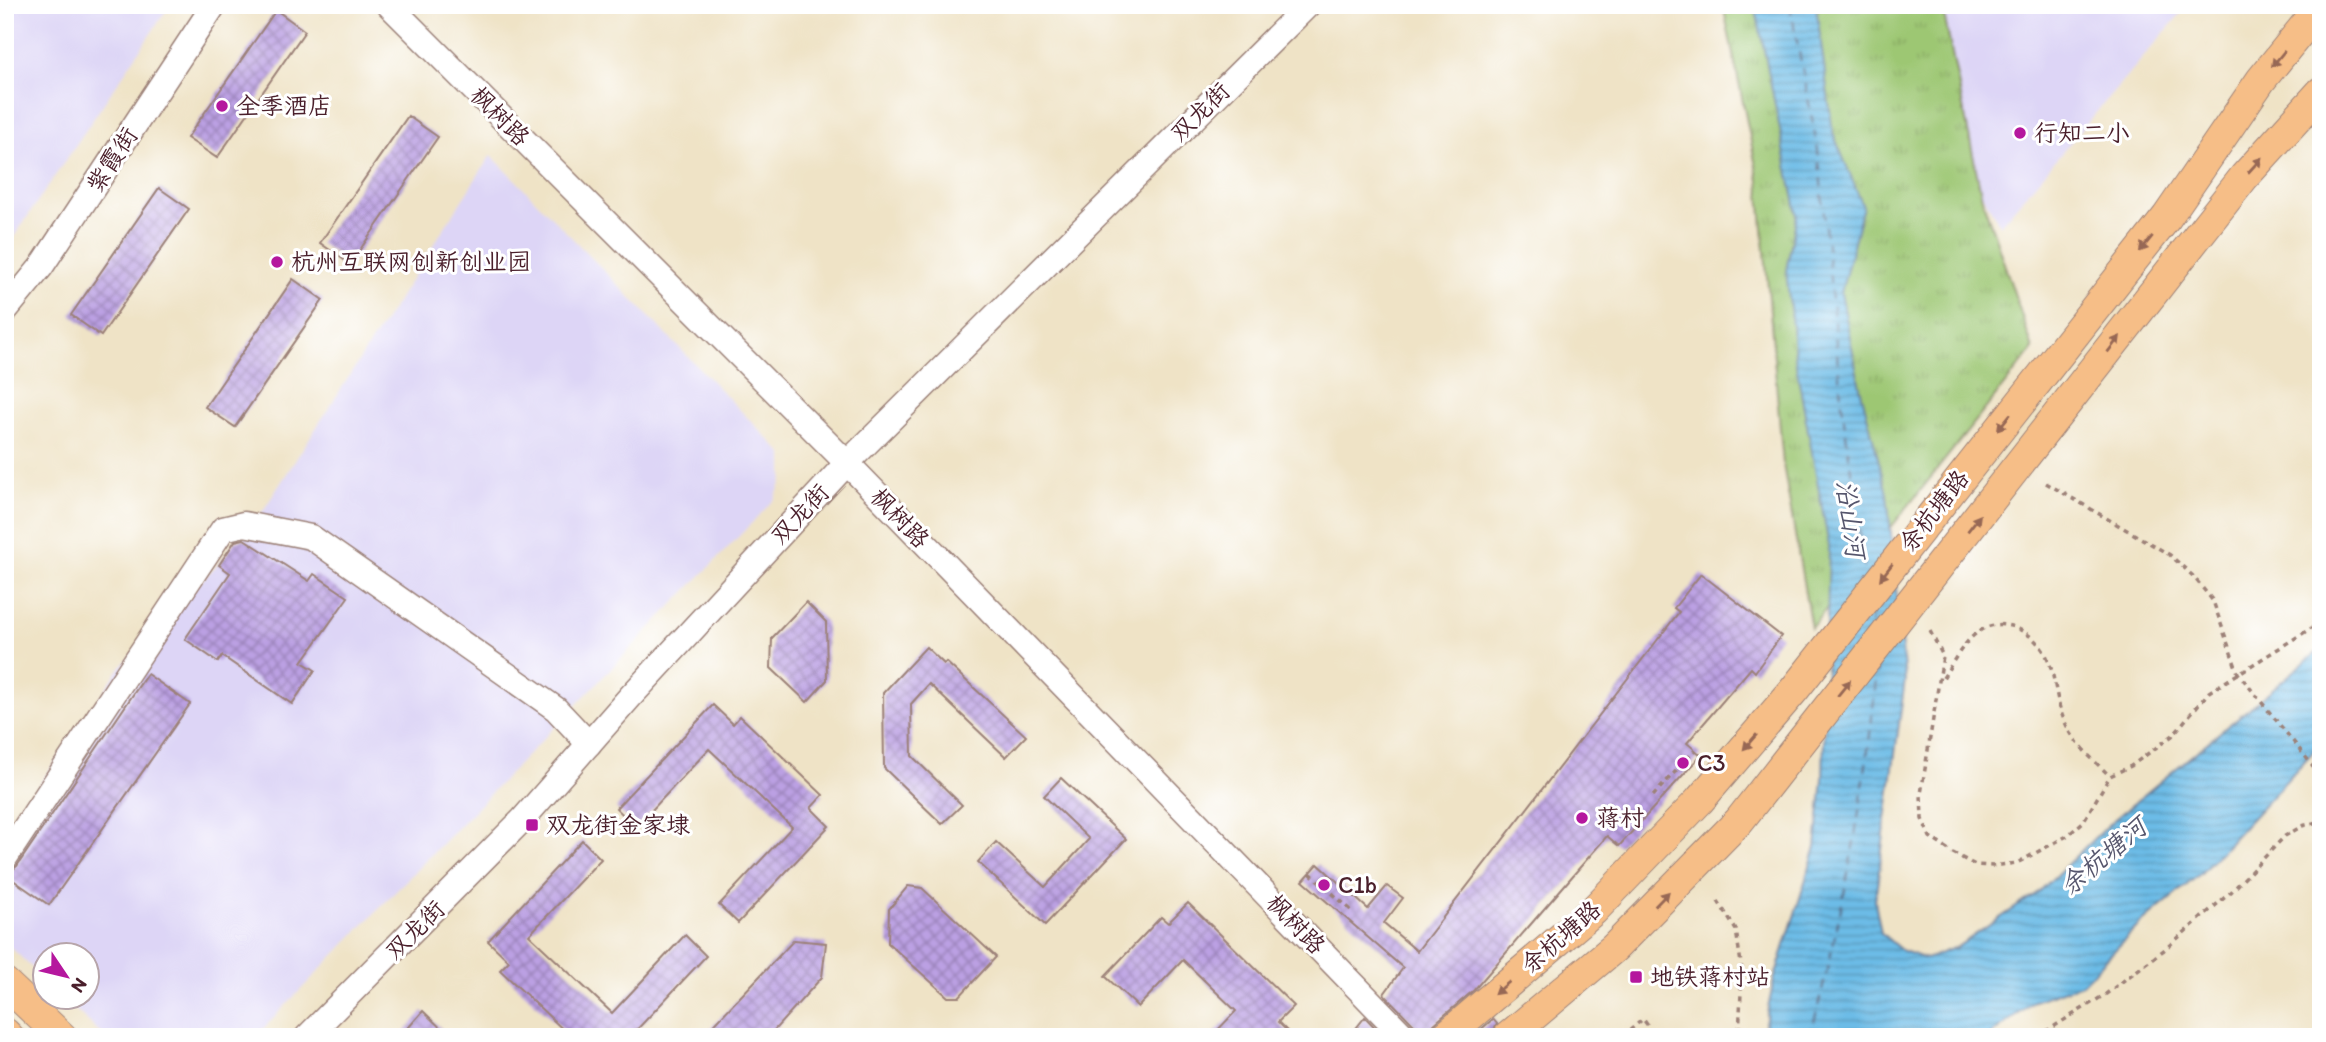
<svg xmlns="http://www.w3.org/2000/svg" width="2326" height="1042" viewBox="0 0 2326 1042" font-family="Itim,'LXGW WenKai TC',sans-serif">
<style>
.built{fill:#ddd5f6}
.park{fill:url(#park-tufts);stroke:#74734f;stroke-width:2}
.water{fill:url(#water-rules);stroke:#5b6e89;stroke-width:2}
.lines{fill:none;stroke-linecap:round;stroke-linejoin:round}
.ferry{stroke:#56566d;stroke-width:2;stroke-dasharray:9 7;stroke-linecap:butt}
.building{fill:url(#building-cross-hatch)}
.minor-casing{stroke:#9c8178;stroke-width:27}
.major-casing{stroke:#9c8178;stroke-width:32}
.path{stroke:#9c8178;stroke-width:3.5;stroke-dasharray:5 5;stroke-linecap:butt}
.minor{stroke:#fff;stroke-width:24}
.major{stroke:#f6be87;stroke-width:30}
.oneway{fill:#976754}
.poi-dot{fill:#b5179e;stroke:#fff;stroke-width:2.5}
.labels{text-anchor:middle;stroke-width:6;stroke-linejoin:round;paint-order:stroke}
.poi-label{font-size:24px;fill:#4a1f2b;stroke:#fff;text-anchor:start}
.street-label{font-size:24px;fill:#4a1f2b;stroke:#fff}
.water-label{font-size:26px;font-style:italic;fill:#56566d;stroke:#fff}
</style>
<defs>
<pattern id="park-tufts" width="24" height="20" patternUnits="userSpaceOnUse" patternTransform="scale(1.75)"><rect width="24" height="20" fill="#9dc773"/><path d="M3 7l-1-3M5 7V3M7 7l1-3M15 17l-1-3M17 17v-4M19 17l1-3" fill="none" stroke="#89aa64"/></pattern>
<pattern id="water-rules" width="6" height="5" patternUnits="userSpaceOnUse" patternTransform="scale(1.75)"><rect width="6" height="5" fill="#6cbce7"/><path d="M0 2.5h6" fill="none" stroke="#5b98bb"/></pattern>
<pattern id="building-cross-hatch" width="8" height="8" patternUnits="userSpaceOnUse" patternTransform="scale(1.75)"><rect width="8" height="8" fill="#bba0e3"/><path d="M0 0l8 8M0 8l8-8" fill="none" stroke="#9a82b8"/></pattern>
</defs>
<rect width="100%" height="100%" fill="#fff"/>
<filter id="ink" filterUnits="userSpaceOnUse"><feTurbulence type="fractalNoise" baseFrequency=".0143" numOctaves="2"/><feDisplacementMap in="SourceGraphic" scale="14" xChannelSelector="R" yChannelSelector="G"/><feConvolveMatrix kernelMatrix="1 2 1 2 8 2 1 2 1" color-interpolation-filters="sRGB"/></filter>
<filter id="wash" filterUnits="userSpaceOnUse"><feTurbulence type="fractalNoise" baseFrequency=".00686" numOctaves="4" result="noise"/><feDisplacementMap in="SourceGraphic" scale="28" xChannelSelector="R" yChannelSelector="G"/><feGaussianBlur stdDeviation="1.57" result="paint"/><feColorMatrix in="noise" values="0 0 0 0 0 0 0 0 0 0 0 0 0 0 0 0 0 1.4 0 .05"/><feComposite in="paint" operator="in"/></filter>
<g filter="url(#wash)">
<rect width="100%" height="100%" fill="#efe3c6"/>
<g class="built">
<path d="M 5,5 L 170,5 L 5,250 Z"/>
<path d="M 1941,5 L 2188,5 L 2000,225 L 1963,162 Z"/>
<path d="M 491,155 L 783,454 L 783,479 L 774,500 L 255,1037 L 105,1037 L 62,997 L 88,996 L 88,954 L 46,954 L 45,980 L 5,942 L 5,835 L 121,666 L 252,528 Z"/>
</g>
<path class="park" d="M 1723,5 L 1942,5 L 1982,198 L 2033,349 L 1811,628 L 1783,464 L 1759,181 Z"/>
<path class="water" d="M 1755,5 L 1816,5 L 1833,133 L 1863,206 L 1841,293 L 1860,387 L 1887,493 L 1905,680 L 1875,901 L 1881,933 L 1901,950 L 1926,959 L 1957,947 L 2040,891 L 2110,823 L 2321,649 L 2321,743 L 2201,873 L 2140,924 L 2082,984 L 2034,1001 L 1988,1037 L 1762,1037 L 1774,980 L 1816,847 L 1823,779 L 1829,546 L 1796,365 L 1786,270 L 1797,215 Z"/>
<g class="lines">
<g class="ferry">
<path d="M 1790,5 L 1818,150 L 1841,397 L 1865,574"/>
<path d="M 1871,615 L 1872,626"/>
<path d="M 1810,1037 C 1843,915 1866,793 1877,667"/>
</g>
</g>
<g id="blocks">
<g class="building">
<path d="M 276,10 L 305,31 L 217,158 L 187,138 Z"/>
<path d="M 408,116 L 438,137 L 350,264 L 320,243 Z"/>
<path d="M 159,188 L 189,209 L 101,336 L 71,315 Z"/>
<path d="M 293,279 L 323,300 L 235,427 L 205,407 Z"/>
<path d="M 244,539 L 309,581 L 314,574 L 348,597 L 302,662 L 315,670 L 292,704 L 222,656 L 218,662 L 185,639 L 230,573 L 219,565 L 235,541 Z"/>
<path d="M 1701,574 L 1781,636 L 1755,672 L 1751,668 L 1687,743 L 1701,755 L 1619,846 L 1607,836 L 1474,990 L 1434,1024 L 1428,1037 L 1419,1037 L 1416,1027 L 1384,994 L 1403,968 L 1303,881 L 1318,864 L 1368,909 L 1387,886 L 1403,898 L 1384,923 L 1417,951 L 1679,612 L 1674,608 Z"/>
<path d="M 806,602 L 826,622 L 827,680 L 807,702 L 771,668 L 772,638 Z"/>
<path d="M 926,647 L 944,664 L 946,662 L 1026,736 L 1006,757 L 929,684 L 911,704 L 912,756 L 962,805 L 942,824 L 884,768 L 883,693 Z"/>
<path d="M 147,674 L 190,704 L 49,905 L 6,875 L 17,866 Z"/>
<path d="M 713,705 L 733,724 L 740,716 L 823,795 L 811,808 L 829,826 L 738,923 L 719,905 L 792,827 L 709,749 L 636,827 L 616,808 Z"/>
<path d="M 1061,778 L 1126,839 L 1045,925 L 978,862 L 996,842 L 1045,887 L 1089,839 L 1044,796 Z"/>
<path d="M 582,840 L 601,859 L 529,935 L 612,1013 L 685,935 L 706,956 L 630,1037 L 571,1037 L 500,970 L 509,961 L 488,941 Z"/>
<path d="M 908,886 L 922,888 L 996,957 L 959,997 L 948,997 L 888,943 L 889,909 Z"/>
<path d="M 1188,903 L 1294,1006 L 1278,1022 L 1293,1037 L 1211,1037 L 1236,1011 L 1183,960 L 1138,1007 L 1105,976 L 1161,917 L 1168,923 Z"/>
<path d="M 794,940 L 826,943 L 822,977 L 768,1037 L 702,1037 Z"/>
<path d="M 423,1011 L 450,1037 L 400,1037 Z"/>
<path d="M 1365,1017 L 1384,1037 L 1349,1037 Z"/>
<path d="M 1493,1019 L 1497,1024 L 1491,1037 L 1482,1037 L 1478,1032 Z"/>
</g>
</g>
</g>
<g filter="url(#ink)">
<use href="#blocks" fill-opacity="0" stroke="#9c8178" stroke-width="2"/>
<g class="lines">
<g class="minor-casing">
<g id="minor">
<path d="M 389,5 L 847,463 L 1405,1037"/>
<path d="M 5,311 L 41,267 L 214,5"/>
<path d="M 5,858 L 223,529 L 244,524 L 311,537 L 556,709 L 589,744"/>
<path d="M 307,1037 L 523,819 L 630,697 L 847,463 L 1308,5"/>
</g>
</g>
<g class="major-casing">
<g id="major">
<path d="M 5,983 L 62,1037"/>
<path d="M 5,1033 L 9,1037"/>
<path d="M 1445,1037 L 1594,910 L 1699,801 L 1794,690 L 2167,217 L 2261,80 L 2321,6"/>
<path d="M 1508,1037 L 1614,948 L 1739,821 L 2244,177 L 2321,92"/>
</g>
</g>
<g class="path">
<path d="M 2046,483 L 2170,555 L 2193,576 L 2213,601 L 2238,673 L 2321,776"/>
<path d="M 1930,631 L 1943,656 L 1921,794 L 1922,819 L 1930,837 L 1953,853 L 1975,865 L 1993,866 L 2017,863 L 2067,836 L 2083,822 L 2110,776 L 2131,766 L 2172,736 L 2209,692 L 2321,622"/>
<path d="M 1943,678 C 1960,651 1977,615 2014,627 C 2027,632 2039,642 2046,655 C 2056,675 2055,701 2065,722 C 2074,743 2094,761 2110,776"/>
<path d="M 1653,796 L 1695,750"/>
<path d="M 1310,873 L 1352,911"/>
<path d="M 1718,901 L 1736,930 L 1742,970 L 1739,1037"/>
<path d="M 1622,1037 L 1643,1019 L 1654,1034 L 1651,1037"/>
<path d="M 2037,1037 L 2106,994 L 2164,950 L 2231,892 L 2285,836 L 2302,826 L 2321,821"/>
</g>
<use href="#minor" class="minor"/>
<use href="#major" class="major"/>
</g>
<defs><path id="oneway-solid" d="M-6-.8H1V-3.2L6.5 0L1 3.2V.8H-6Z" transform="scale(1.75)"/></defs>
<g class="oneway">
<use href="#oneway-solid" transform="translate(2278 59) rotate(129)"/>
<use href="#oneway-solid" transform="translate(2255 165) rotate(-48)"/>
<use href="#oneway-solid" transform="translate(2146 244) rotate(129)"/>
<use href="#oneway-solid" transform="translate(2114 344) rotate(-52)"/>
<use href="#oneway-solid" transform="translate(2004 422) rotate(129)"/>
<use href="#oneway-solid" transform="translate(1974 523) rotate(-52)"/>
<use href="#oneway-solid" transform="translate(1886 572) rotate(128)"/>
<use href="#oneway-solid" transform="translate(1844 688) rotate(-51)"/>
<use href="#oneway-solid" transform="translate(1750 742) rotate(131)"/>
<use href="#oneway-solid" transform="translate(1662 899) rotate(-46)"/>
<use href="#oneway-solid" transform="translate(1502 988) rotate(140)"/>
</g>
</g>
<g class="poi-dot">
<circle cx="222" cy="106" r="7"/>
<circle cx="2020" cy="133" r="7"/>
<circle cx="277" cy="262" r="7"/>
<circle cx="1683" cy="763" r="7"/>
<circle cx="1582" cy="818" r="7"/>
<rect x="525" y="818" width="14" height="14" rx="3.5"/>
<circle cx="1324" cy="885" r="7"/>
<rect x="1629" y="970" width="14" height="14" rx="3.5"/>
</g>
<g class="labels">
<g class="poi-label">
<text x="236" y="114">全季酒店</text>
<text x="2034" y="141">行知二小</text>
<text x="291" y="270">杭州互联网创新创业园</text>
<text x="1697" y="771">C3</text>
<text x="1596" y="826">蒋村</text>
<text x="546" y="833">双龙街金家埭</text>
<text x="1338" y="893">C1b</text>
<text x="1650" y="985">地铁蒋村站</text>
</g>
<g class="street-label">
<text transform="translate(1200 112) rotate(-45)" y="8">双龙街</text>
<text transform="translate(500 116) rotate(45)" y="8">枫树路</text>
<text transform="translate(112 160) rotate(-57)" y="8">紫霞街</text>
<text transform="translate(1934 511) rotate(-52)" y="8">余杭塘路</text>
<text transform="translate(800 514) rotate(-47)" y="8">双龙街</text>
<text transform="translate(900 518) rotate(46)" y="8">枫树路</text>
<text transform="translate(1296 924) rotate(46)" y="8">枫树路</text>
<text transform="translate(415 930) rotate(-45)" y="8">双龙街</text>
<text transform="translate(1561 937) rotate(-41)" y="8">余杭塘路</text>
</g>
<g class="water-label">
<text transform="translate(1851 519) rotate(82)" y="9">沿山河</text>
<text transform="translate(2103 856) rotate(-40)" y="9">余杭塘河</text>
</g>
</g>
<rect width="2326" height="1042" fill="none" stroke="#fff" stroke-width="28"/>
<g transform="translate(66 976) rotate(125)"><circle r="33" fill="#ffffff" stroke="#b7a5aa" stroke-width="2"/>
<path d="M0-5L12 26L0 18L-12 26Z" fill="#b5179e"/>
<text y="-10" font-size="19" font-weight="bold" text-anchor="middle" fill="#4a1f2b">N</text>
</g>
</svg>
